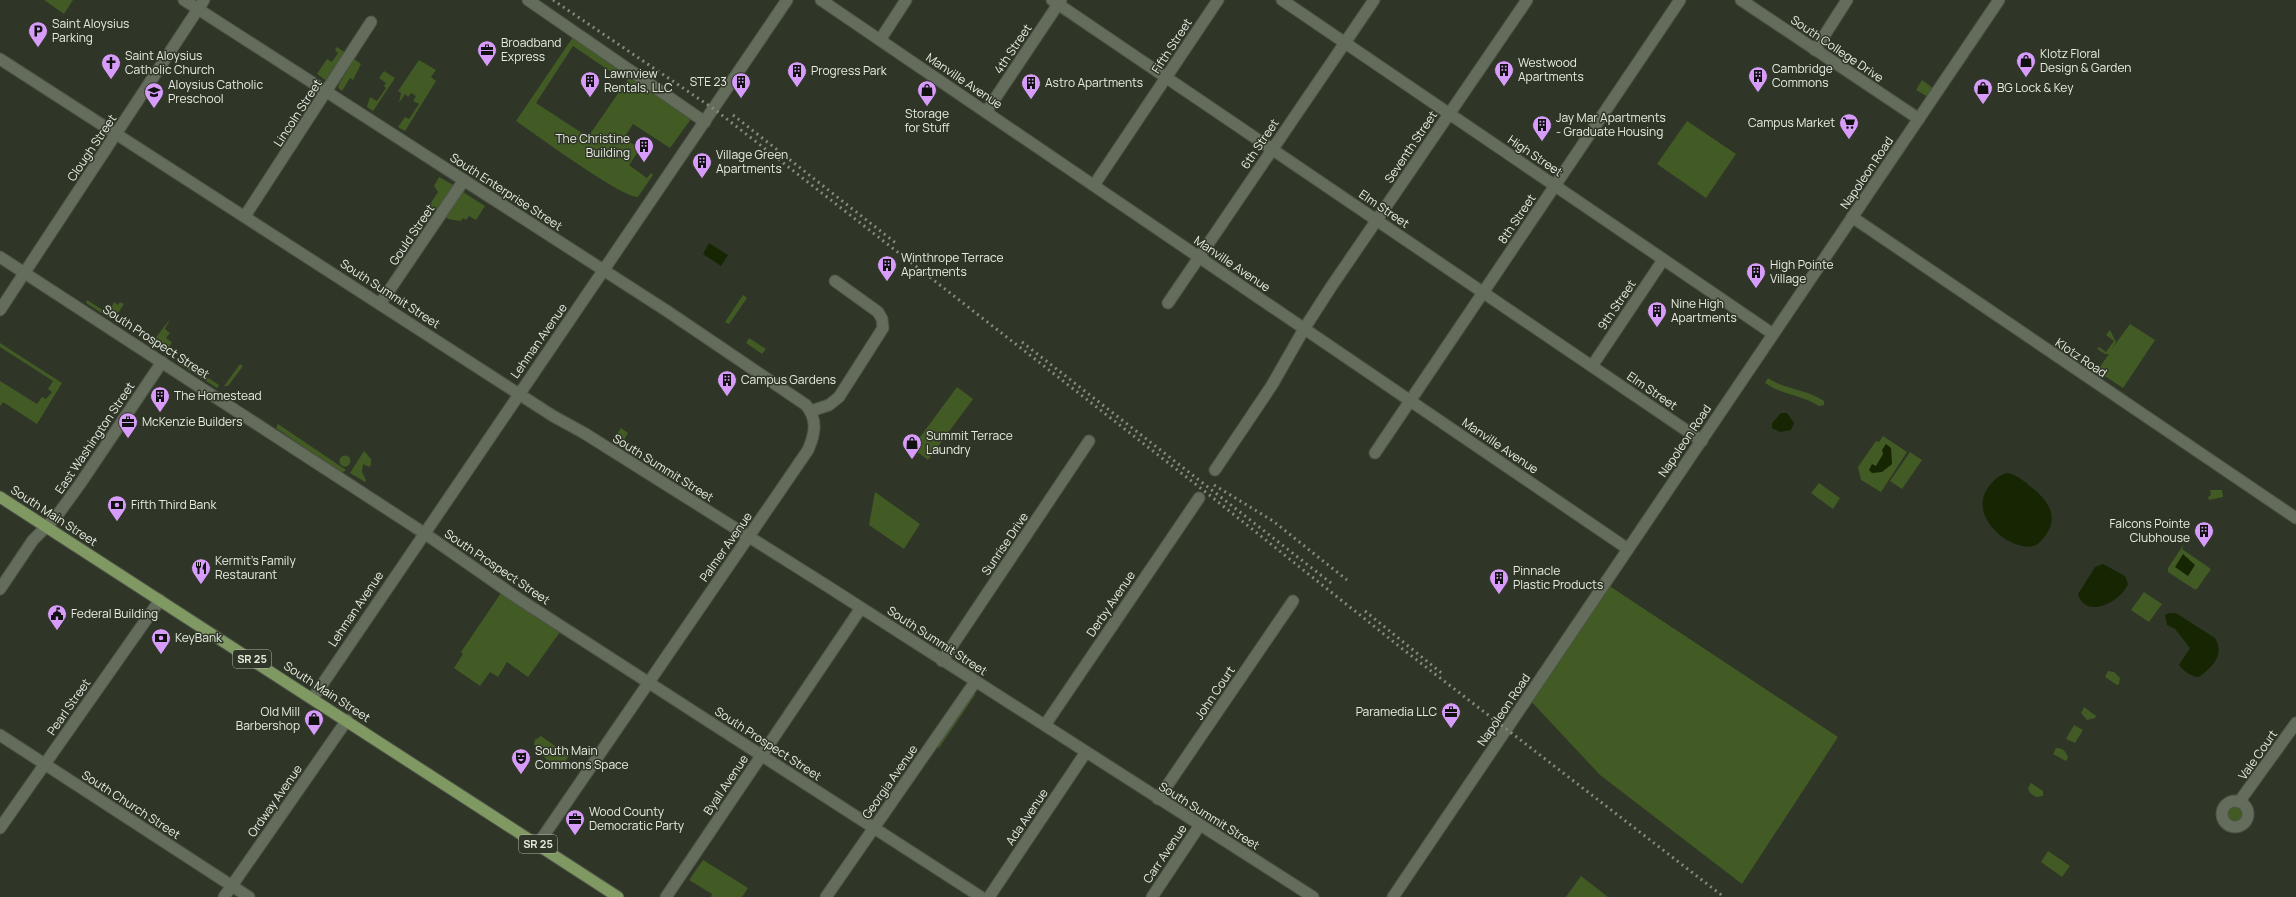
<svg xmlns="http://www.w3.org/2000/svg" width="2296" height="897" viewBox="0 0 2296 897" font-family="Manrope,sans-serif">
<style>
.green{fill:#425a24}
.water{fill:#172602}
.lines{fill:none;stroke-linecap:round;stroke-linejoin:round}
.minor-casing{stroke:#4d5447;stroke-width:13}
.tertiary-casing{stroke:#4d5447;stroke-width:13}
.secondary-casing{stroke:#4d5447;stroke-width:13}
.primary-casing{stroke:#4d5447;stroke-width:13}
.minor{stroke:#646c5c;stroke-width:11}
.tertiary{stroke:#646c5c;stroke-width:11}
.secondary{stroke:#646c5c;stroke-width:11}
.primary{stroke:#809963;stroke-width:11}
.rail{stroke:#848a7d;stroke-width:3;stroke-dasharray:2 4;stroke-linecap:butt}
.labels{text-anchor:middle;stroke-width:3;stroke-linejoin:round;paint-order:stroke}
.shield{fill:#2f3627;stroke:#b0b5aa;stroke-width:1}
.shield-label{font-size:11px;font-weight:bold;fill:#e7ece2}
.poi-label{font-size:12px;fill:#e7ece2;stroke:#2f3627;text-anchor:start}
.street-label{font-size:12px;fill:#e7ece2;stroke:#2f3627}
</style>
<rect width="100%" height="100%" fill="#2f3627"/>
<g class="green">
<path d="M 44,0 L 73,0 L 64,14 Z"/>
<path d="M 573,37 L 624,72 L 620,78 L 573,46 L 536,103 L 588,137 L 628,79 L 634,78 L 691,119 L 670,148 L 633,124 L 624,138 L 640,149 L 629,165 L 647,178 L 651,173 L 653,175 L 638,197 C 622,198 535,134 516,121 Z"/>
<path d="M 337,47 L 347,54 L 328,82 L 317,74 L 327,59 L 332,62 L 338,53 L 335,50 Z"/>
<path d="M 354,59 L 361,64 L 353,80 L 350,78 L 342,91 L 338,88 L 339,84 Z"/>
<path d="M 419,60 L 436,70 L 431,77 L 436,81 L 405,131 L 398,127 L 405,117 L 409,119 L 419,104 L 413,101 L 416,96 L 411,93 L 408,97 L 405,94 L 399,103 L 401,93 L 398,91 Z"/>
<path d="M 384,71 L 395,78 L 373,111 L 367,107 L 370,97 L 377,101 L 386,88 L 384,86 L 386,83 L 379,78 Z"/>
<path d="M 1922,80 L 1933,88 L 1928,97 L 1916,90 Z"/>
<path d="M 1687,121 L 1736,154 L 1706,198 L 1657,164 Z"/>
<path d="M 439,177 L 455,186 L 439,212 L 429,206 L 438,192 L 434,186 Z"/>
<path d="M 463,192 L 485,206 L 476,220 L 469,216 L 466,220 L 463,218 L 461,221 L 448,219 L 445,216 Z"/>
<path d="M 743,295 L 747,298 L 729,324 L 725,322 Z"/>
<path d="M 87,300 L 114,317 L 111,319 L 86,303 Z"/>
<path d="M 114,302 L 118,305 L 120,302 L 124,304 L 116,316 L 106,309 L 109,304 L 112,306 Z"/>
<path d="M 170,319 L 165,329 L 170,333 L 166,338 L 172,342 L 168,349 L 154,340 Z"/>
<path d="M 2130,324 L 2155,340 L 2123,388 L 2097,371 L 2109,354 L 2105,354 L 2097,349 L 2099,347 L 2106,352 L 2114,341 L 2106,335 L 2110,330 L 2116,342 L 2111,350 Z"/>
<path d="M 749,338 L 766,349 L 762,354 L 746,343 Z"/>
<path d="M 0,343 L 62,383 L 37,424 L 3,402 L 0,406 L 0,381 L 37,404 L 42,397 L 46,399 L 52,392 L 48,389 L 53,381 L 0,347 Z"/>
<path d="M 179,359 L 219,385 L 217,388 L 178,363 Z"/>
<path d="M 240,364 L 243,366 L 228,386 L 224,386 Z"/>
<path d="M 1768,378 C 1785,390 1806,389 1824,401 L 1824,405 L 1819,406 C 1802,395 1782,395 1765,383 Z"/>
<path d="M 957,387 L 973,399 L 928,460 L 912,448 Z"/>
<path d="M 278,424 L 346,470 L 342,473 L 276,428 Z"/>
<path d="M 621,428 L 628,433 L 621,445 L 613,440 Z"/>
<path d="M 1883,436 L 1907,452 L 1881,492 L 1861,480 L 1858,467 L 1876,441 L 1879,442 Z"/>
<path d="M 364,451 L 371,459 L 371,465 L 369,467 L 363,464 L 362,472 L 366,480 L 365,482 L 350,473 Z"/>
<path d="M 1910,452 L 1922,460 L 1902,489 L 1890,481 Z"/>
<circle cx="345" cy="461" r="5.5"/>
<path d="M 1819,483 L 1840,498 L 1833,509 L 1811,493 Z"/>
<path d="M 2210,490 L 2222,490 L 2223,497 L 2209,500 L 2208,497 L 2211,495 Z"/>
<path d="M 875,492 L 920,524 L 904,549 L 869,525 Z"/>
<path d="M 2184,544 L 2182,549 L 2211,569 L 2197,589 L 2194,589 L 2168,572 L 2168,568 Z"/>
<path d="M 1605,583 L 1838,737 L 1742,884 L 1600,775 L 1528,698 Z"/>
<path d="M 2144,592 L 2162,604 L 2149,622 L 2131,610 Z"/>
<path d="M 501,593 L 560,632 L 528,677 L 507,662 L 498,677 L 490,672 L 480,686 L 454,668 L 463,654 L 461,652 Z"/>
<path d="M 2108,671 L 2114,672 L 2120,678 L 2119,684 L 2117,685 L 2105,677 Z"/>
<path d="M 972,693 L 975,695 L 939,748 L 936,746 Z"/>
<path d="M 2084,707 L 2096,716 L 2095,718 L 2087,720 L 2081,713 Z"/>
<path d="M 2074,725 L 2083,730 L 2075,743 L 2066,739 Z"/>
<path d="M 541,736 L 569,756 L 561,768 L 546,759 L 534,744 L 535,740 Z"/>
<path d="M 2056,748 C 2063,748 2066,751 2068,758 L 2066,761 L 2053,754 Z"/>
<path d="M 2031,783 L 2043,791 L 2043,796 L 2036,797 L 2030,793 L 2028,788 Z"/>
<circle cx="2234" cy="814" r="8"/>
<path d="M 2048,851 L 2070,866 L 2062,877 L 2041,862 Z"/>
<path d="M 703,860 L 748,888 L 742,897 L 711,897 L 712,894 L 689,880 Z"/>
<path d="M 1581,876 L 1608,897 L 1566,897 Z"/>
</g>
<g class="water">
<path d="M 709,243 L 728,255 L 721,266 L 703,254 Z"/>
<path d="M 1781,413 L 1787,413 L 1794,423 L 1791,430 L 1780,432 L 1772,428 L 1772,423 Z"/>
<path d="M 1886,444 L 1891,448 L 1892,464 L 1882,472 L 1872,473 L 1869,470 L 1872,464 L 1876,466 L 1883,454 L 1882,450 Z"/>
<path d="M 2008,473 C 2017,475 2024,481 2031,487 C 2052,503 2061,522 2039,543 C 2021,559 1962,519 1990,485 C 1995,479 2000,474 2008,473 Z"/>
<path d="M 2183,554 L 2195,565 L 2188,576 L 2175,567 Z"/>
<path d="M 2103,564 L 2125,576 L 2128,584 C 2121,602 2085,620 2078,594 L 2095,567 Z"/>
<path d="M 2170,613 L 2176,613 L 2215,638 C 2225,654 2213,667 2199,677 C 2192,677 2183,671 2179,665 L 2190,648 L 2175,629 L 2167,625 L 2165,615 Z"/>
</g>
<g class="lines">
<g class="minor-casing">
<g id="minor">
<path d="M 184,0 L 667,311 L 806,405 C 818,420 815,434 808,450 L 538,844"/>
<path d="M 528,0 L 705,122"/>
<path d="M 1052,0 L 1702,441"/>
<path d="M 1282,0 L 1773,334"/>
<path d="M 880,40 L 906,0"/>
<path d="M 1815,50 L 1847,0"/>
<path d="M 0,59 L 553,416 L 584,433 L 824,584 L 1313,897"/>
<path d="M 986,112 L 1061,0"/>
<path d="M 1094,185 L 1218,0"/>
<path d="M 245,216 L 371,22"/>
<path d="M 0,257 L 424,533 L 519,599 L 981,897"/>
<path d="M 1168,303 L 1374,0"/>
<path d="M 380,304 L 464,180"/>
<path d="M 1592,366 L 1663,260"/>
<path d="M 811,411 L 829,405 L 839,397 L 883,328 L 882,319 L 878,312 L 835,281"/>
<path d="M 1375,453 L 1680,0"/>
<path d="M 1215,470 L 1272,385 L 1304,329 L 1331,287 L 1527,0"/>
<path d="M 0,589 L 33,540 L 56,517 L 80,484 L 162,362"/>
<path d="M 942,661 L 1089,441"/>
<path d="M 313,698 L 787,0"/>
<path d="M 1045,725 L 1199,498"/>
<path d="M 1158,799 L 1293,601"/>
<circle cx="2235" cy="814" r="13"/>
<path d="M 2239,802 L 2296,723"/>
<path d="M 224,897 L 347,720"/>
<path d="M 666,897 L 861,608"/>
<path d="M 826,897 L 975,682"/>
<path d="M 989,897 L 1086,752"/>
<path d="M 1152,897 L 1200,825"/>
</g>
</g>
<g class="tertiary-casing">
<g id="tertiary">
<path d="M 821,0 L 1628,549"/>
<path d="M 1741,0 L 1919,119"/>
<path d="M 1852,217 L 2296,518"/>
<path d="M 0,310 L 204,0"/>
<path d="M 0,735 L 249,897"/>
<path d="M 0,828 L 160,600"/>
</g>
</g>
<g class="secondary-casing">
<path id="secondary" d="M 1393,897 L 1999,0"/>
</g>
<g class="primary-casing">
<path id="primary" d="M 0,497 L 618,897"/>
</g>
<use href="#minor" class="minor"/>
<use href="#tertiary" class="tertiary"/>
<use href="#secondary" class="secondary"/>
<use href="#primary" class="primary"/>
<g class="rail">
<path d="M 553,0 L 714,109 L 1203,490 L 1400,647 L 1724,897"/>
<path d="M 733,115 L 897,244"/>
<path d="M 1022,342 L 1331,583"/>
<path d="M 1214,485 L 1273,521 L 1347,580"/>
<path d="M 1365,611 L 1444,675"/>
</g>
</g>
<defs>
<g id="parking-pin" transform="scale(1)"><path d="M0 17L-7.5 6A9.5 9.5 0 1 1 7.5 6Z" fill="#d79bf9" stroke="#2f3627"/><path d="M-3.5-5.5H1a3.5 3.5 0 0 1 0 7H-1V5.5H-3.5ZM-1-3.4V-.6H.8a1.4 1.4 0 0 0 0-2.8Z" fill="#111"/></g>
<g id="office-pin" transform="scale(1)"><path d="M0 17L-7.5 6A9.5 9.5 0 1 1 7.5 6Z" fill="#d79bf9" stroke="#2f3627"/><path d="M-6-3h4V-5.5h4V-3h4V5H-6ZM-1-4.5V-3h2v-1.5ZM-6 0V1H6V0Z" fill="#111"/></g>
<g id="shop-pin" transform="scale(1)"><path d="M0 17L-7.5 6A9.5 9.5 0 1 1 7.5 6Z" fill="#d79bf9" stroke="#2f3627"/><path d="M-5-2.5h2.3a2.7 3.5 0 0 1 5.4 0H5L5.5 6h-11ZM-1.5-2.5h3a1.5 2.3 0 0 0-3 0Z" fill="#111"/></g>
<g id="church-pin" transform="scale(1)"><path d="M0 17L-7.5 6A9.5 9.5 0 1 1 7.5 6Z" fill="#d79bf9" stroke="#2f3627"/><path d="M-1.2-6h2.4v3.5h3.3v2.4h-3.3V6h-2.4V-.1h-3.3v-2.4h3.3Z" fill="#111"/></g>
<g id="building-pin" transform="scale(1)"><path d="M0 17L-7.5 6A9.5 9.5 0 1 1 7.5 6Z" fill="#d79bf9" stroke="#2f3627"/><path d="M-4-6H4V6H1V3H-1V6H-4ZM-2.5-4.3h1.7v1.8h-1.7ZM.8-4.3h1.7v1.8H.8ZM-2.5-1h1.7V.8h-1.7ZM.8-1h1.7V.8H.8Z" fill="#111"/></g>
<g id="school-pin" transform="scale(1)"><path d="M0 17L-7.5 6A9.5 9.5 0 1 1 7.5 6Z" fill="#d79bf9" stroke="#2f3627"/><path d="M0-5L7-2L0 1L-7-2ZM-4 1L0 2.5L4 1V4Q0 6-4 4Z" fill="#111"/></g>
<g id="supermarket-pin" transform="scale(1)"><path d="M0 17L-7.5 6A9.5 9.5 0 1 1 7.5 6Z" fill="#d79bf9" stroke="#2f3627"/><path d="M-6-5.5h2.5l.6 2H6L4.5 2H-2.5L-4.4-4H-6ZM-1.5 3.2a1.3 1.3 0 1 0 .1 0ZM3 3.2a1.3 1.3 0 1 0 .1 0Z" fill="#111"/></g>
<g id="bank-pin" transform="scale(1)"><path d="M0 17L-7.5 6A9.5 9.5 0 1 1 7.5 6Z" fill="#d79bf9" stroke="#2f3627"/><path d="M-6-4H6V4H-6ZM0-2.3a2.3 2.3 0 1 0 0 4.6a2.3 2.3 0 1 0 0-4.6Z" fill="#111"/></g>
<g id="restaurant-pin" transform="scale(1)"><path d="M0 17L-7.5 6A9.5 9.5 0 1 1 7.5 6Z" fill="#d79bf9" stroke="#2f3627"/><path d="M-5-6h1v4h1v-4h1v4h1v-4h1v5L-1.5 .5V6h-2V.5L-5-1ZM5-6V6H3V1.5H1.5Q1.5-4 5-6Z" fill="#111"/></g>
<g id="civic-pin" transform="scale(1)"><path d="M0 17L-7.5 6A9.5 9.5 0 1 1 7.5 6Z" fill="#d79bf9" stroke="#2f3627"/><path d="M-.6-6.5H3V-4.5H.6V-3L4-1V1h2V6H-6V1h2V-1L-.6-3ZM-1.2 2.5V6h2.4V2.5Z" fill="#111"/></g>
<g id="theatre-pin" transform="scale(1)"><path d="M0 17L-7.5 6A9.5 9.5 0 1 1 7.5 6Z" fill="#d79bf9" stroke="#2f3627"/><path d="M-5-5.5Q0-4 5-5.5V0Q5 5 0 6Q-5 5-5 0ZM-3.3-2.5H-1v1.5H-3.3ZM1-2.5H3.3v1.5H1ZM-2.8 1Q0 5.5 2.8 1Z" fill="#111"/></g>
</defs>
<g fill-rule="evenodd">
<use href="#parking-pin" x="38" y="31"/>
<use href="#office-pin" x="487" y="50"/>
<use href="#shop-pin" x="2026" y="61"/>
<use href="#church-pin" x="111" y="63"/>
<use href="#building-pin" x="1504" y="70"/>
<use href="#building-pin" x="797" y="71"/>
<use href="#building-pin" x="1758" y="76"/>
<use href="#building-pin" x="590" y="81"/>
<use href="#building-pin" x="741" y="82"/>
<use href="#building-pin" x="1031" y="83"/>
<use href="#shop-pin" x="1983" y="88"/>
<use href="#shop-pin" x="927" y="90"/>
<use href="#school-pin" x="154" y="92"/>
<use href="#supermarket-pin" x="1849" y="123"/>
<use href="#building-pin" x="1542" y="125"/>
<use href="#building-pin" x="644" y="146"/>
<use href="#building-pin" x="702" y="162"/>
<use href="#building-pin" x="887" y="265"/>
<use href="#building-pin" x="1756" y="272"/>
<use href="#building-pin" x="1657" y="311"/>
<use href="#building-pin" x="727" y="380"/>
<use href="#building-pin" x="160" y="396"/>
<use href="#office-pin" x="128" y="422"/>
<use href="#shop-pin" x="912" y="443"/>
<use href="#bank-pin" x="117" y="505"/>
<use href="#building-pin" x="2204" y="531"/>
<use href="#restaurant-pin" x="201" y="568"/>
<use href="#building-pin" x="1499" y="578"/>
<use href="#civic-pin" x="57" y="614"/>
<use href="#bank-pin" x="161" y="638"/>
<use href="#office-pin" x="1451" y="712"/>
<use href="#shop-pin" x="314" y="719"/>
<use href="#theatre-pin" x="521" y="758"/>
<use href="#office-pin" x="575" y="819"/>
</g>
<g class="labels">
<g class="shield">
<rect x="233" y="650" width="38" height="18" rx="3"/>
<rect x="519" y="835" width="38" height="18" rx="3"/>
</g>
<g class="shield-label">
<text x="252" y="663">SR 25</text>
<text x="538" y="848">SR 25</text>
</g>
<g class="poi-label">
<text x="52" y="28">Saint Aloysius<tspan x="52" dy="14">Parking</tspan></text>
<text x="501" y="47">Broadband<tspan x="501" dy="14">Express</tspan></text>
<text x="2040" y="58">Klotz Floral<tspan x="2040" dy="14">Design &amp; Garden</tspan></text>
<text x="125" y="60">Saint Aloysius<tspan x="125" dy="14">Catholic Church</tspan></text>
<text x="1518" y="67">Westwood<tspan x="1518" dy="14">Apartments</tspan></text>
<text x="1772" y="73">Cambridge<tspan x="1772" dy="14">Commons</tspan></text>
<text x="811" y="75">Progress Park</text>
<text x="604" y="78">Lawnview<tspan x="604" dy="14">Rentals, LLC</tspan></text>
<text x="727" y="86" text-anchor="end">STE 23</text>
<text x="1045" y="87">Astro Apartments</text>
<text x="168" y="89">Aloysius Catholic<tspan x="168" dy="14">Preschool</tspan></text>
<text x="1997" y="92">BG Lock &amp; Key</text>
<text x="927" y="118" text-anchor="middle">Storage<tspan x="927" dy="14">for Stuff</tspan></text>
<text x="1556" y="122">Jay Mar Apartments<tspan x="1556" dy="14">- Graduate Housing</tspan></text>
<text x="1835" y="127" text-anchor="end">Campus Market</text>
<text x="630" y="143" text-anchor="end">The Christine<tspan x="630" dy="14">Building</tspan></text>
<text x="716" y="159">Village Green<tspan x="716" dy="14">Apartments</tspan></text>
<text x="901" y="262">Winthrope Terrace<tspan x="901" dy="14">Apartments</tspan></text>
<text x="1770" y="269">High Pointe<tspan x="1770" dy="14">Village</tspan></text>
<text x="1671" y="308">Nine High<tspan x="1671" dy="14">Apartments</tspan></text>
<text x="741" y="384">Campus Gardens</text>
<text x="174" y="400">The Homestead</text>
<text x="142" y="426">McKenzie Builders</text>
<text x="926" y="440">Summit Terrace<tspan x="926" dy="14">Laundry</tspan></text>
<text x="131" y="509">Fifth Third Bank</text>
<text x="2190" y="528" text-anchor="end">Falcons Pointe<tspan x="2190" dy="14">Clubhouse</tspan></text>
<text x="215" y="565">Kermit's Family<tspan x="215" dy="14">Restaurant</tspan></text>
<text x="1513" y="575">Pinnacle<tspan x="1513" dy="14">Plastic Products</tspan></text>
<text x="71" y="618">Federal Building</text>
<text x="175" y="642">KeyBank</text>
<text x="300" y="716" text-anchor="end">Old Mill<tspan x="300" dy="14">Barbershop</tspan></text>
<text x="1437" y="716" text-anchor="end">Paramedia LLC</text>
<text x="535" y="755">South Main<tspan x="535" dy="14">Commons Space</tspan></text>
<text x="589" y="816">Wood County<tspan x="589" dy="14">Democratic Party</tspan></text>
</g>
<g class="street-label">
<text transform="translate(1172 46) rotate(-57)" y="4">Fifth Street</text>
<text transform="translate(1013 49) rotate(-56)" y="4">4th Street</text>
<text transform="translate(1837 49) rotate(34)" y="4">South College Drive</text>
<text transform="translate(964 81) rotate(34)" y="4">Manville Avenue</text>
<text transform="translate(298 113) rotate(-57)" y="4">Lincoln Street</text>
<text transform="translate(1260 144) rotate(-56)" y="4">6th Street</text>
<text transform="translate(1411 147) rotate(-56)" y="4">Seventh Street</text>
<text transform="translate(92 148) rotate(-56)" y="4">Clough Street</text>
<text transform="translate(1535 156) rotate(34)" y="4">High Street</text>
<text transform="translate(1867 173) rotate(-56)" y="4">Napoleon Road</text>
<text transform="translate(506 192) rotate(33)" y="4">South Enterprise Street</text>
<text transform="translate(1384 209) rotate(34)" y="4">Elm Street</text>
<text transform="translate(1517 219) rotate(-56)" y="4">8th Street</text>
<text transform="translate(412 235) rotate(-56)" y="4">Gould Street</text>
<text transform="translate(1232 264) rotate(34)" y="4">Manville Avenue</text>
<text transform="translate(390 294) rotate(33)" y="4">South Summit Street</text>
<text transform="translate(1617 305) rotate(-56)" y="4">9th Street</text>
<text transform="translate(539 341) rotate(-55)" y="4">Lehman Avenue</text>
<text transform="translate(156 342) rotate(33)" y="4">South Prospect Street</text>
<text transform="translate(2081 358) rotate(34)" y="4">Klotz Road</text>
<text transform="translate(1652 391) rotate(34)" y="4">Elm Street</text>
<text transform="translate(95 438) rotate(-56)" y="4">East Washington Street</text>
<text transform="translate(1685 441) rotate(-56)" y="4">Napoleon Road</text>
<text transform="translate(1500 446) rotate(34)" y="4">Manville Avenue</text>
<text transform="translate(663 468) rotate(32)" y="4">South Summit Street</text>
<text transform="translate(54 516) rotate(33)" y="4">South Main Street</text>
<text transform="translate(1005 544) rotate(-56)" y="4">Sunrise Drive</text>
<text transform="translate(726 547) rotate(-55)" y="4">Palmer Avenue</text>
<text transform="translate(497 567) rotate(34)" y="4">South Prospect Street</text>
<text transform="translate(1111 604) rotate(-56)" y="4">Derby Avenue</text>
<text transform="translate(356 609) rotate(-56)" y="4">Lehman Avenue</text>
<text transform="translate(937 641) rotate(33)" y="4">South Summit Street</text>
<text transform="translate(327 692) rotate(33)" y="4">South Main Street</text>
<text transform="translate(1215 693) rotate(-56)" y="4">John Court</text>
<text transform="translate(69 707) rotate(-55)" y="4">Pearl Street</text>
<text transform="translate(1504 710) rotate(-56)" y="4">Napoleon Road</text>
<text transform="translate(768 744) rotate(33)" y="4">South Prospect Street</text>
<text transform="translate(2258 755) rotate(-55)" y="4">Vale Court</text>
<text transform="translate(890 782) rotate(-55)" y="4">Georgia Avenue</text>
<text transform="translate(726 785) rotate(-56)" y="4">Byall Avenue</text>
<text transform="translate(275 801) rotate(-55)" y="4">Ordway Avenue</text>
<text transform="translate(131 805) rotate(33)" y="4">South Church Street</text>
<text transform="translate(1209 816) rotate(32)" y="4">South Summit Street</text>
<text transform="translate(1027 817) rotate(-56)" y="4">Ada Avenue</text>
<text transform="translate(1165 854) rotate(-56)" y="4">Carr Avenue</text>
</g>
</g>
</svg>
